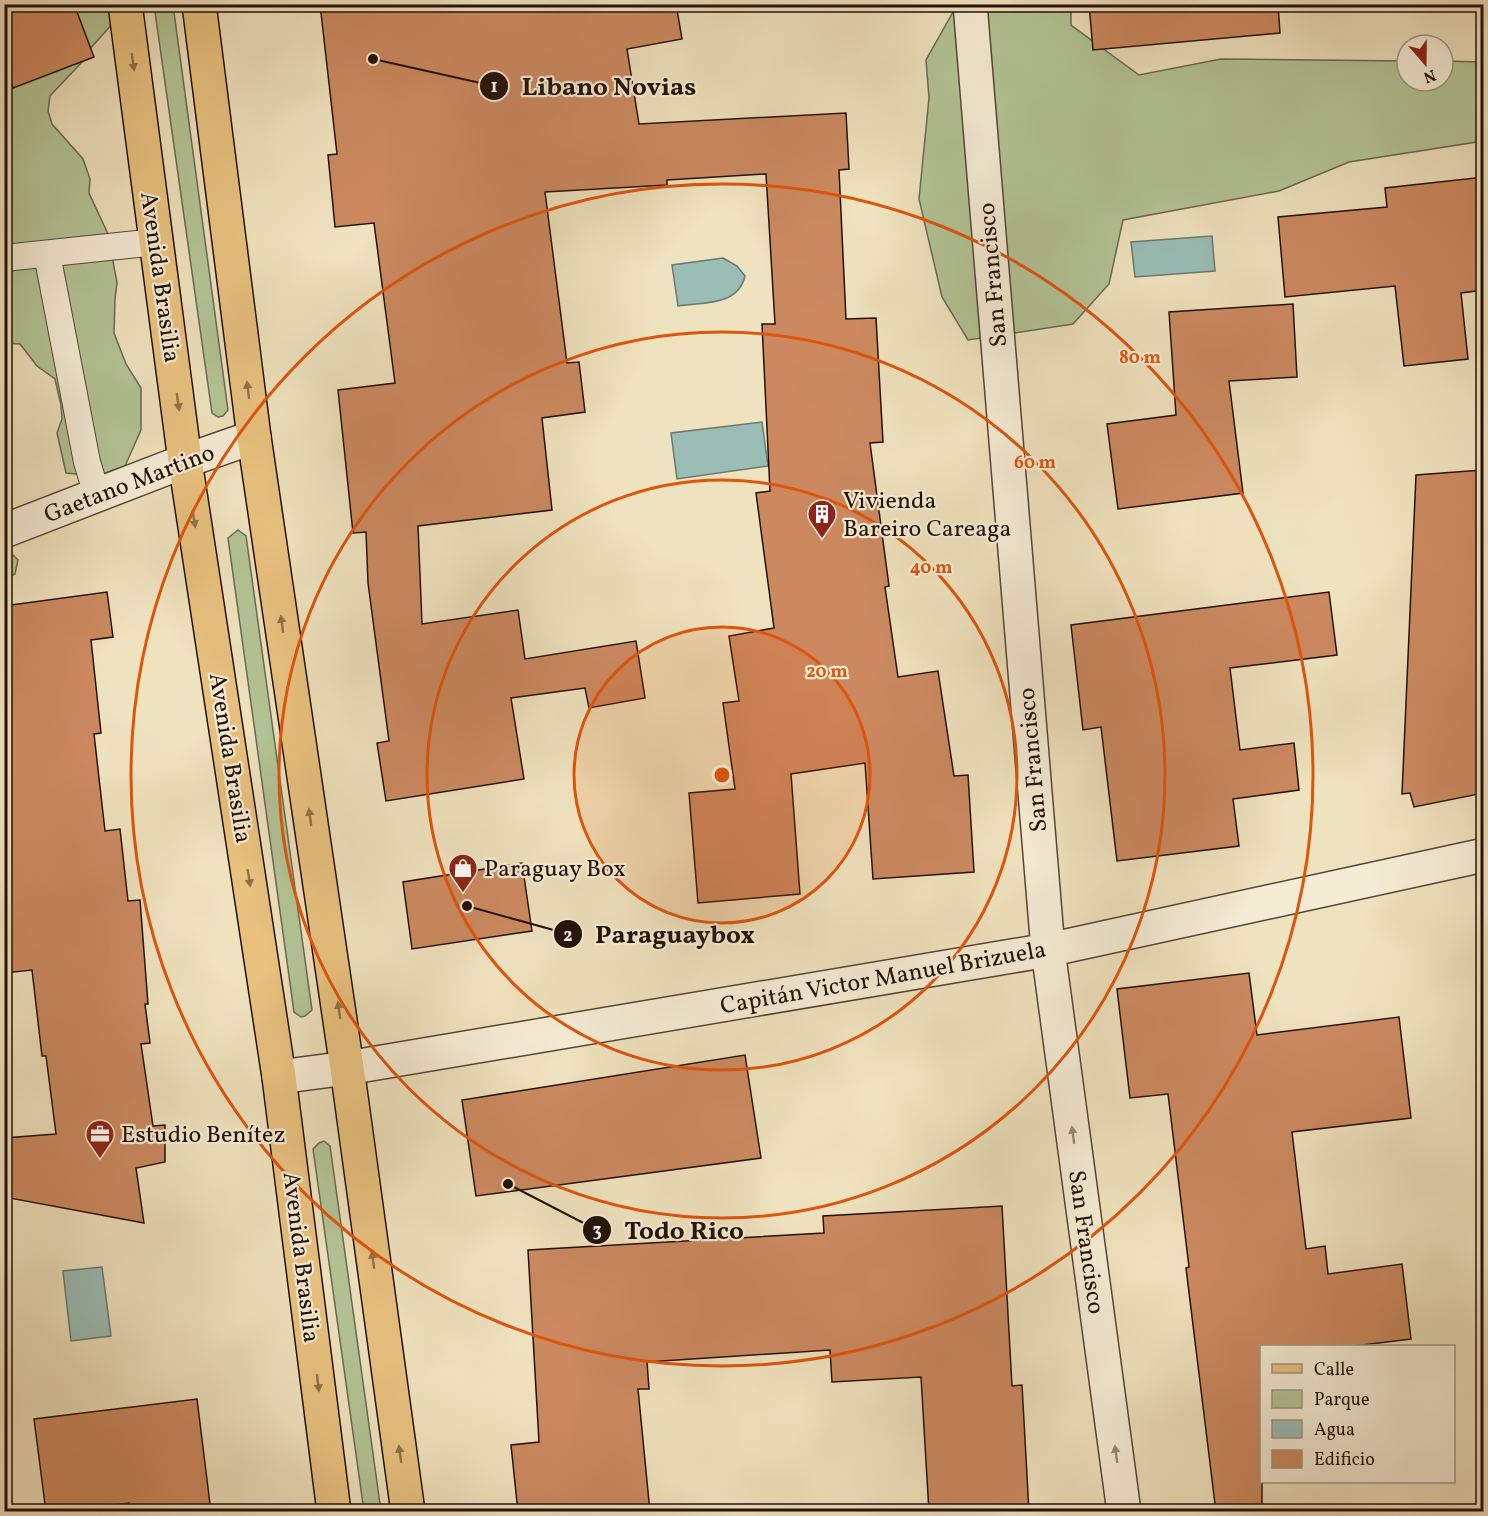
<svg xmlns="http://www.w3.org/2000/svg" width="1488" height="1516" viewBox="0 0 1488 1516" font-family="Vollkorn,serif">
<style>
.green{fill:#b3c496;stroke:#6a6a50;stroke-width:1.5}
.water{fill:#9abdb5;stroke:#6a7870;stroke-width:1.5}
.building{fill:#cc8960;stroke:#221109;stroke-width:1.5}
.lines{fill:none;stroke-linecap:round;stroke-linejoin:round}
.service-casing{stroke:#554536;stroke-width:28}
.minor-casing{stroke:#554536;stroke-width:36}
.primary-casing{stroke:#221109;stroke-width:36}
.service{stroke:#f5ecd5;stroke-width:26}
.minor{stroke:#f5ecd5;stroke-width:33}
.primary{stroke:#e8c17f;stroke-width:33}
.oneway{fill:#8f724a}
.oneway2{fill:#968979}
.ring{fill:none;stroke:#de550c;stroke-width:3}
.labels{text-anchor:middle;stroke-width:4.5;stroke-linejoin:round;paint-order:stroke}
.street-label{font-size:24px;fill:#221109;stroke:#f5ecd5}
.poi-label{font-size:24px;fill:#221109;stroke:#f5ecd5;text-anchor:start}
.centre{fill:#de550c;stroke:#f5ecd5;stroke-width:3}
.ring-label{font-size:18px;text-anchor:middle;font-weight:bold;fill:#de550c;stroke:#f5ecd5;stroke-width:4.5;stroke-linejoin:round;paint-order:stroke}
.leader{fill:none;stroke:#221109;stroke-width:2}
.callout-dot{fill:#221109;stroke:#f5ecd5;stroke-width:2}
.mark-label{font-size:18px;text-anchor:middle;font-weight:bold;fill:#fff}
.callout-label{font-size:26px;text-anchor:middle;font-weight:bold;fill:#221109;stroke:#f5ecd5;stroke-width:4.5;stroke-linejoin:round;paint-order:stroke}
</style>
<rect width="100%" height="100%" fill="#efe2be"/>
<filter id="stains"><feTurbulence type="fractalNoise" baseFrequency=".00333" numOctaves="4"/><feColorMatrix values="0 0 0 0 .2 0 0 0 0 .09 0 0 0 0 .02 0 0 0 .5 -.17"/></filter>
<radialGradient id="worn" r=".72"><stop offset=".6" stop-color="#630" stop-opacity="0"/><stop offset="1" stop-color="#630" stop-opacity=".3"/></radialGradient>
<g class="green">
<path d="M 5,4 L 127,5 L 114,22 L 89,50 L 82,62 L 50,96 L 48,111 L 52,124 L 83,159 L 90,179 L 89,193 L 108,234 L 117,283 L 115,299 L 114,333 L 126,364 L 141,388 L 141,430 L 125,466 L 97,476 L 66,473 L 57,433 L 62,419 L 61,405 L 55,379 L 37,366 L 20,344 L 5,343 Z"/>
<path d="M 154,5 L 173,5 L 228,410 L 223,416 L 218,417 L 212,413 Z"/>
<path d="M 957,5 L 1071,5 L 1071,25 L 1139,75 L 1221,59 L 1407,61 L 1407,81 L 1443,81 L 1443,61 L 1483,62 L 1483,141 L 1349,162 L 1279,191 L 1123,220 L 1109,284 L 1073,324 L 968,340 L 942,297 L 919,199 L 929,98 L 926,60 Z"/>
<path d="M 238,530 L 246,536 L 312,1010 L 305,1016 L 301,1017 L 294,1012 L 228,538 Z"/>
<path d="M 4,546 L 18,560 L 15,574 L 5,579 Z"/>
<path d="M 324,1141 L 330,1146 L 381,1511 L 364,1511 L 313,1149 L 319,1143 Z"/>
</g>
<g class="water">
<path d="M 1212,236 L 1215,271 L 1135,277 L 1131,242 Z"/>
<path d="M 723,258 L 737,266 L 745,276 C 738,306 704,302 678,306 L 672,265 Z"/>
<path d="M 762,422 L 768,466 L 677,479 L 671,433 Z"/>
<path d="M 102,1267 L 111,1336 L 71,1341 L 63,1271 Z"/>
</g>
<g class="building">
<path d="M 4,4 L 74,4 L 94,57 L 13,88 L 4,65 Z"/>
<path d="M 320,4 L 676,4 L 682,39 L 627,49 L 639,124 L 846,113 L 849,169 L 839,170 L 846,319 L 876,318 L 883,442 L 870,443 L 889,586 L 885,587 L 898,677 L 938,671 L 954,776 L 968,775 L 974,872 L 873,879 L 865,763 L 791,774 L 800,894 L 698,903 L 689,793 L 735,789 L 723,703 L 739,701 L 729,636 L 774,628 L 756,493 L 770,491 L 762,324 L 775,324 L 766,174 L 667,180 L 667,185 L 545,192 L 567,363 L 579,362 L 585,412 L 542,418 L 552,510 L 418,526 L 422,624 L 518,610 L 525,659 L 636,641 L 645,698 L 589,708 L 585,688 L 511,698 L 524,779 L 386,801 L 377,743 L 389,741 L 368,583 L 366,532 L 353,533 L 338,390 L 395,383 L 374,223 L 335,227 L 328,155 L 337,154 Z"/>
<path d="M 1089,4 L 1278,4 L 1280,33 L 1093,50 Z"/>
<path d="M 1484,177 L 1484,290 L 1461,293 L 1468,359 L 1404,366 L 1395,286 L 1285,297 L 1278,217 L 1387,207 L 1385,188 Z"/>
<path d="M 1293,304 L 1297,377 L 1229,381 L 1243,493 L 1118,509 L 1107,424 L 1176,415 L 1169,312 Z"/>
<path d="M 1482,470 L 1484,793 L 1414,807 L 1410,793 L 1402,794 L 1416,475 Z"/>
<path d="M 107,592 L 113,637 L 91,640 L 101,733 L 94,734 L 105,831 L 120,829 L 128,901 L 140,900 L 148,1004 L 145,1004 L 150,1043 L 141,1044 L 153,1126 L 165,1125 L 165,1162 L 136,1168 L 144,1223 L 4,1197 L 4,1138 L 56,1134 L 46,1056 L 42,1056 L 32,970 L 4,973 L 4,606 Z"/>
<path d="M 1329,592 L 1337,655 L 1230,668 L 1240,750 L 1294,743 L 1299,790 L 1233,799 L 1239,846 L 1117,861 L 1101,727 L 1083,730 L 1071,625 Z"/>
<path d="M 522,863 L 532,931 L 412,949 L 403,882 Z"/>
<path d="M 1249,973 L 1257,1035 L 1399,1017 L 1411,1118 L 1292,1132 L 1306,1249 L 1325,1246 L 1328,1274 L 1402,1264 L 1411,1339 L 1346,1347 L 1262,1347 L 1262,1512 L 1216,1512 L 1186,1268 L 1189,1267 L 1168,1094 L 1130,1098 L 1117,989 Z"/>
<path d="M 745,1055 L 761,1158 L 476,1196 L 462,1100 Z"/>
<path d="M 1002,1206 L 1012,1386 L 1022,1385 L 1029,1512 L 929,1512 L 921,1377 L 832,1382 L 830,1350 L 647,1362 L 649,1389 L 638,1389 L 650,1512 L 518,1512 L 511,1445 L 539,1442 L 528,1250 L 824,1233 L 823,1216 Z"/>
<path d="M 197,1399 L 211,1512 L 130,1512 L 129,1503 L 61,1512 L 46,1512 L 34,1419 Z"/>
</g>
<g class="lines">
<g class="service-casing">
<g id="service">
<path d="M 47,254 L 87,462 L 97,495"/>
<path d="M 4,258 L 156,242"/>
</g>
</g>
<g class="minor-casing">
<g id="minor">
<path d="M 970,4 L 1048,950 L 1124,1512"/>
<path d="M 4,531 L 185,461 L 254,437"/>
<path d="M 279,1077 L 347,1068 L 1048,950 L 1484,855"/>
</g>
</g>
<g class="primary-casing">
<g id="primary">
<path d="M 125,4 L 185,461 L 279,1077 L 334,1512"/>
<path d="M 199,4 L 254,437 L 347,1068 L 408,1512"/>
</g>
</g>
<use href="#service" class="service"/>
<use href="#minor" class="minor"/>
<use href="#primary" class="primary"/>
</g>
<defs><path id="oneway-solid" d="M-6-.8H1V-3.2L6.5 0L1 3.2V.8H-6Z" transform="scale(1.5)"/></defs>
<g class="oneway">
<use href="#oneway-solid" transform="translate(133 62) rotate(82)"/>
<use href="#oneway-solid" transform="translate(248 390) rotate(-97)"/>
<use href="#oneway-solid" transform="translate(178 402) rotate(82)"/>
<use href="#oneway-solid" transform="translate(194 519) rotate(81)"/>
<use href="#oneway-solid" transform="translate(282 624) rotate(-98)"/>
<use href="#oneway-solid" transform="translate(310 817) rotate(-98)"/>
<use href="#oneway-solid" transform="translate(249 878) rotate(81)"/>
<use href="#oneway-solid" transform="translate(339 1010) rotate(-98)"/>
<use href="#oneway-solid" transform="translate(373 1260) rotate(-98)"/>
<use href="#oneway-solid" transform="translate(318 1383) rotate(83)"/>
<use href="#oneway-solid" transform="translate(400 1454) rotate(-98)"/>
</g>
<g class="oneway2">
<use href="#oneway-solid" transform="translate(1073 1135) rotate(-98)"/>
<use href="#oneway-solid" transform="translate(1116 1454) rotate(-98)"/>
</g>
<circle cx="722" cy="775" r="148" fill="#de550c" fill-opacity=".12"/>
<g class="ring">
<circle cx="722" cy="775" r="148"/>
<circle cx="722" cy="775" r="295"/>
<circle cx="722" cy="775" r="443"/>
<circle cx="722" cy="775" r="591"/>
</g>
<defs>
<g id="building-pin" transform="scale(1.5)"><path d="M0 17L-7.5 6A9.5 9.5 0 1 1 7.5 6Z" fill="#8f2418" stroke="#f5ecd5"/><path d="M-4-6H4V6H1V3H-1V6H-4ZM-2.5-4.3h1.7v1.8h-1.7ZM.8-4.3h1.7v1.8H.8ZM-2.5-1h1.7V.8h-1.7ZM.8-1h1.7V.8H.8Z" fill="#fff"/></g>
<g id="shop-pin" transform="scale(1.5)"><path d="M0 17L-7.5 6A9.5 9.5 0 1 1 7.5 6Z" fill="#8f2418" stroke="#f5ecd5"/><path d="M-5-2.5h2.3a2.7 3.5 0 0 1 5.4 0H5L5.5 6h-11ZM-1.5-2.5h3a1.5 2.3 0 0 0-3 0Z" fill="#fff"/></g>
<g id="office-pin" transform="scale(1.5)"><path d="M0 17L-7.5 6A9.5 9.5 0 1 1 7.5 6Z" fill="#8f2418" stroke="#f5ecd5"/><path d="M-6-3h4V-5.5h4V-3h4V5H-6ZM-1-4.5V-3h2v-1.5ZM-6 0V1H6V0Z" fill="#fff"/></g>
</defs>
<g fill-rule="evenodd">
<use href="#building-pin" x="822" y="514"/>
<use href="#shop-pin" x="463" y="868"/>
<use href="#office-pin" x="100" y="1134"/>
</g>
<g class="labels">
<g class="street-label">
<text transform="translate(992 275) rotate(-95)" y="8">San Francisco</text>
<text transform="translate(161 277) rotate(82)" y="8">Avenida Brasilia</text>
<text transform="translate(129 483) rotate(-21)" y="8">Gaetano Martino</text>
<text transform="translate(231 758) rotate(81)" y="8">Avenida Brasilia</text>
<text transform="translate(1032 760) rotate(-95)" y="8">San Francisco</text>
<text transform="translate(883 977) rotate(-10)" y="8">Capitán Victor Manuel Brizuela</text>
<text transform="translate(1087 1242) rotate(82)" y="8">San Francisco</text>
<text transform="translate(302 1257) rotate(83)" y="8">Avenida Brasilia</text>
</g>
<g class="poi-label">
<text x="843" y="508">Vivienda<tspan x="843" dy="28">Bareiro Careaga</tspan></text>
<text x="484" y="876">Paraguay Box</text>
<text x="121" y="1142">Estudio Benítez</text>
</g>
</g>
<circle cx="722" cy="775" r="9" class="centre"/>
<g class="ring-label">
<text x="1140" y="363">80 m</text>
<text x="1035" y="468">60 m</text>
<text x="931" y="573">40 m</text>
<text x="827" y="677">20 m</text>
</g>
<path class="leader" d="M373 59L494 86M467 906L568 934M508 1184L597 1230"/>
<g class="callout-dot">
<circle cx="373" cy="59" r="6"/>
<circle cx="467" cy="906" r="6"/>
<circle cx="508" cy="1184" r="6"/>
<circle cx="494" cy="86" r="15"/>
<circle cx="568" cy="934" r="15"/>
<circle cx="597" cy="1230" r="15"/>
</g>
<g class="mark-label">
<text x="494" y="92">1</text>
<text x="568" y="941">2</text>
<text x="597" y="1236">3</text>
</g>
<g class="callout-label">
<text x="609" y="95">Libano Novias</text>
<text x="675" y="943">Paraguaybox</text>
<text x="684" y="1239">Todo Rico</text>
</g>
<rect width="1488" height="1516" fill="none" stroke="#efe2be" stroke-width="24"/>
<rect x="6" y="6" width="1476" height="1504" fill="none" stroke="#221109" stroke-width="3"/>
<rect x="12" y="12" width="1464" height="1492" fill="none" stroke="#221109" stroke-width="1.5"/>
<rect x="1260" y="1345" width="195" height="138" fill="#f5ecd5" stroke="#a19483" stroke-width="1.5"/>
<rect x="1272" y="1364" width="30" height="9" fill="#e8c17f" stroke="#a19483" stroke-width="1.5"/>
<text x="1314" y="1375" font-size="18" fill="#221109">Calle</text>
<rect x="1272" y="1390" width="30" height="18" fill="#b3c496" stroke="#a19483" stroke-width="1.5"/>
<text x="1314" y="1405" font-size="18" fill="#221109">Parque</text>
<rect x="1272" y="1420" width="30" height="18" fill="#9abdb5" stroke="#a19483" stroke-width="1.5"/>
<text x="1314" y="1435" font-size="18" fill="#221109">Agua</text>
<rect x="1272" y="1450" width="30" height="18" fill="#cc8960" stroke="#a19483" stroke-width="1.5"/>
<text x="1314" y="1465" font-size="18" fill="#221109">Edificio</text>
<g transform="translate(1425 63) rotate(160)"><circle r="28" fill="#f5ecd5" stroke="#a19483" stroke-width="1.5"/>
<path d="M0-4.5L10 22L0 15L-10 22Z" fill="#8f2418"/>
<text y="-9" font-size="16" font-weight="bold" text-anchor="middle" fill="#221109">N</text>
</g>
<rect width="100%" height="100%" filter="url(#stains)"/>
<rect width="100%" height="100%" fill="url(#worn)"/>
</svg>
